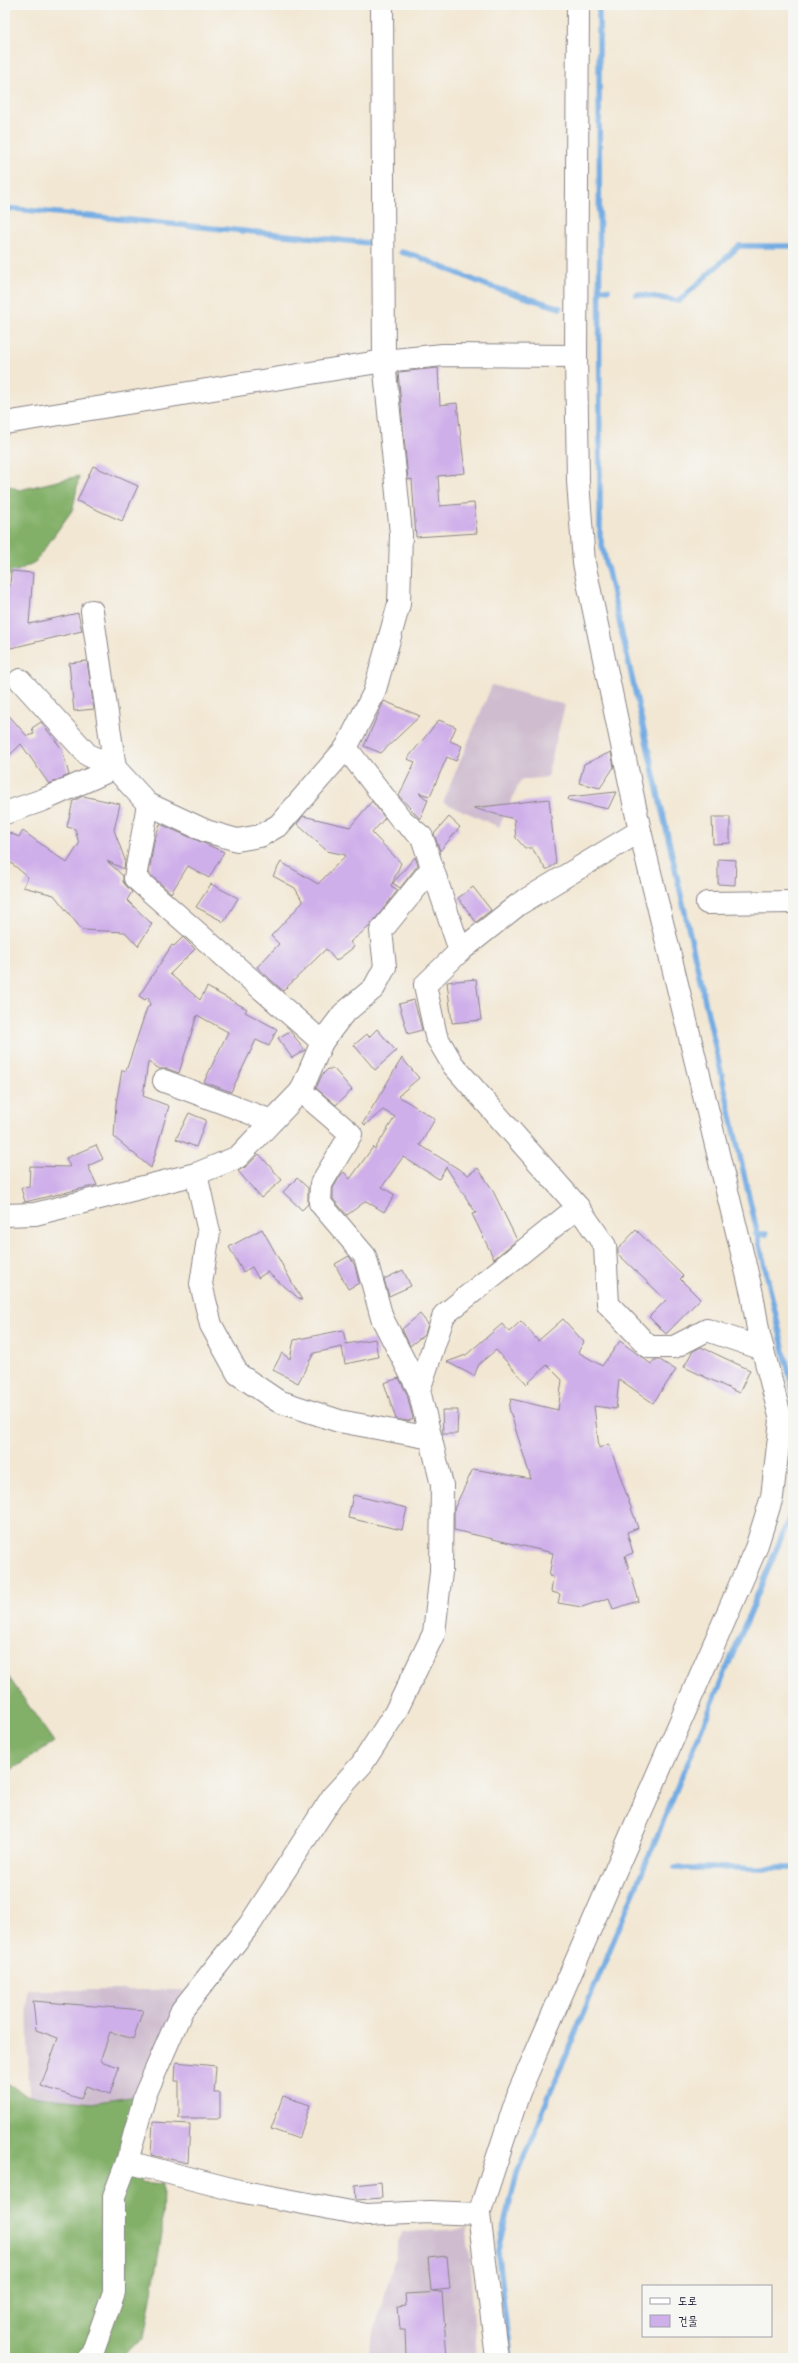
<svg xmlns="http://www.w3.org/2000/svg" width="798" height="2363" viewBox="0 0 798 2363" font-family="'Balsamiq Sans','Poor Story',sans-serif">
<style>
.industrial{fill:#cfbdcf}
.forest{fill:#82b068;stroke:#526952}
.lines{fill:none;stroke-linecap:round;stroke-linejoin:round}
.stream{stroke:#73ace3;stroke-width:5.5}
.building{fill:#cfafea}
.minor-casing{stroke:#8a8487;stroke-width:24}
.minor{stroke:#fff;stroke-width:22}
</style>
<rect width="100%" height="100%" fill="#f6f6f2"/>
<filter id="ink" filterUnits="userSpaceOnUse"><feTurbulence type="fractalNoise" baseFrequency=".025" numOctaves="2"/><feDisplacementMap in="SourceGraphic" scale="8" xChannelSelector="R" yChannelSelector="G"/><feConvolveMatrix kernelMatrix="1 2 1 2 8 2 1 2 1" color-interpolation-filters="sRGB"/></filter>
<filter id="wash" filterUnits="userSpaceOnUse"><feTurbulence type="fractalNoise" baseFrequency=".012" numOctaves="4" result="noise"/><feDisplacementMap in="SourceGraphic" scale="16" xChannelSelector="R" yChannelSelector="G"/><feGaussianBlur stdDeviation="0.9" result="paint"/><feColorMatrix in="noise" values="0 0 0 0 0 0 0 0 0 0 0 0 0 0 0 0 0 1.4 0 .05"/><feComposite in="paint" operator="in"/></filter>
<g filter="url(#wash)">
<rect width="100%" height="100%" fill="#f2e7d3"/>
<g class="industrial">
<path d="M 492,685 L 565,705 L 547,777 L 521,780 L 499,827 L 443,802 Z"/>
<path d="M 27,1990 L 184,1990 L 137,2096 L 91,2103 L 29,2096 Z"/>
<path d="M 467,2229 L 477,2358 L 367,2358 L 402,2232 Z"/>
</g>
<g class="forest">
<path d="M 79,476 L 73,509 L 35,562 L 5,577 L 5,484 L 19,490 Z"/>
<path d="M 5,1672 L 54,1742 L 5,1774 Z"/>
<path d="M 5,2083 L 29,2096 L 91,2103 L 137,2096 L 141,2182 L 163,2184 L 162,2234 L 144,2338 L 117,2358 L 5,2358 Z"/>
</g>
<g class="lines">
<g class="stream">
<path d="M 599,5 L 600,536 L 793,1391"/>
<path d="M 5,208 L 369,243"/>
<path d="M 401,252 L 416,256 L 486,285 L 560,308"/>
<path d="M 600,289 L 608,290"/>
<path d="M 636,294 L 679,301 L 739,246 L 793,246"/>
<path d="M 756,1234 L 766,1234"/>
<path d="M 675,1868 L 793,1868"/>
<path d="M 510,2358 L 498,2255 L 517,2173 L 793,1509"/>
</g>
</g>
<g id="blocks">
<g class="building">
<path d="M 438,368 L 440,405 L 457,403 L 465,473 L 438,476 L 440,506 L 474,503 L 477,533 L 416,537 L 412,479 L 408,480 L 398,372 Z"/>
<path d="M 93,466 L 138,486 L 122,521 L 77,501 Z"/>
<path d="M 11,571 L 33,573 L 29,624 L 78,613 L 82,631 L 11,648 L 5,627 L 5,586 L 10,586 Z"/>
<path d="M 87,661 L 94,709 L 74,711 L 69,663 Z"/>
<path d="M 384,701 L 420,716 L 381,753 L 364,746 Z"/>
<path d="M 5,711 L 27,736 L 34,734 L 32,728 L 41,722 L 62,749 L 69,775 L 49,784 L 21,744 L 5,760 Z"/>
<path d="M 439,720 L 456,727 L 450,741 L 462,746 L 456,761 L 447,757 L 430,796 L 419,793 L 428,800 L 420,819 L 399,796 L 415,762 L 407,759 Z"/>
<path d="M 611,752 L 614,767 L 600,788 L 579,783 L 584,764 Z"/>
<path d="M 616,792 L 608,809 L 568,800 L 569,797 Z"/>
<path d="M 83,796 L 120,804 L 114,830 L 125,860 L 124,869 L 107,861 L 123,876 L 123,882 L 132,892 L 127,900 L 152,924 L 138,946 L 125,932 L 82,930 L 54,895 L 23,887 L 28,877 L 5,858 L 5,831 L 19,837 L 23,831 L 67,863 L 79,844 L 75,829 L 67,827 L 73,801 Z"/>
<path d="M 549,799 L 556,864 L 546,870 L 532,848 L 525,848 L 516,838 L 514,819 L 473,808 Z"/>
<path d="M 372,801 L 385,818 L 372,833 L 401,863 L 391,886 L 398,890 L 369,927 L 350,942 L 354,947 L 336,961 L 326,949 L 283,991 L 257,967 L 279,944 L 271,936 L 303,902 L 295,888 L 273,876 L 281,862 L 318,884 L 346,855 L 327,851 L 297,824 L 303,816 L 350,827 Z"/>
<path d="M 449,817 L 460,827 L 440,851 L 434,834 Z"/>
<path d="M 712,817 L 730,817 L 730,843 L 713,844 Z"/>
<path d="M 160,824 L 224,852 L 209,878 L 188,866 L 171,893 L 149,873 L 154,841 Z"/>
<path d="M 415,857 L 418,865 L 400,888 L 393,883 Z"/>
<path d="M 718,859 L 736,860 L 735,885 L 718,884 Z"/>
<path d="M 211,884 L 238,898 L 224,922 L 196,907 Z"/>
<path d="M 473,887 L 491,910 L 476,922 L 458,898 Z"/>
<path d="M 183,937 L 195,949 L 170,974 L 200,1000 L 207,987 L 247,1009 L 245,1012 L 277,1029 L 269,1046 L 256,1040 L 231,1092 L 204,1082 L 228,1032 L 197,1015 L 179,1073 L 168,1069 L 160,1069 L 148,1062 L 143,1096 L 169,1106 L 151,1168 L 114,1137 L 116,1104 L 122,1070 L 126,1071 L 147,1008 L 150,1005 L 148,997 L 145,1000 L 139,996 L 172,945 L 174,946 Z"/>
<path d="M 476,979 L 481,1020 L 452,1023 L 447,982 Z"/>
<path d="M 414,1000 L 422,1030 L 408,1034 L 399,1004 Z"/>
<path d="M 377,1029 L 396,1051 L 375,1070 L 354,1045 L 367,1034 L 369,1037 Z"/>
<path d="M 290,1031 L 305,1050 L 292,1058 L 278,1038 Z"/>
<path d="M 402,1058 L 419,1078 L 398,1096 L 435,1119 L 420,1145 L 468,1175 L 478,1168 L 492,1189 L 517,1240 L 494,1259 L 472,1214 L 476,1213 L 446,1167 L 439,1179 L 403,1157 L 382,1187 L 395,1195 L 384,1212 L 366,1201 L 347,1215 L 333,1199 L 333,1188 L 341,1175 L 344,1172 L 350,1179 L 373,1147 L 375,1149 L 395,1117 L 383,1110 L 365,1125 L 363,1123 Z"/>
<path d="M 328,1069 L 334,1069 L 352,1090 L 336,1105 L 316,1088 L 322,1075 Z"/>
<path d="M 189,1113 L 206,1120 L 196,1147 L 176,1139 Z"/>
<path d="M 96,1145 L 103,1159 L 88,1166 L 97,1185 L 25,1202 L 21,1188 L 29,1187 L 30,1166 L 70,1167 L 66,1158 Z"/>
<path d="M 259,1154 L 282,1180 L 261,1198 L 238,1171 L 247,1166 Z"/>
<path d="M 297,1178 L 308,1188 L 308,1204 L 302,1210 L 283,1192 Z"/>
<path d="M 262,1229 L 302,1300 L 301,1300 L 267,1272 L 258,1278 L 252,1267 L 243,1272 L 229,1247 Z"/>
<path d="M 636,1230 L 683,1276 L 680,1279 L 700,1299 L 666,1334 L 649,1317 L 666,1300 L 618,1254 L 618,1249 Z"/>
<path d="M 349,1256 L 355,1266 L 359,1283 L 348,1289 L 335,1264 Z"/>
<path d="M 403,1270 L 411,1286 L 389,1296 L 384,1279 Z"/>
<path d="M 420,1314 L 428,1324 L 425,1334 L 410,1346 L 402,1329 Z"/>
<path d="M 563,1319 L 584,1342 L 578,1352 L 602,1366 L 620,1341 L 651,1364 L 654,1360 L 660,1360 L 676,1370 L 653,1403 L 619,1379 L 616,1409 L 594,1406 L 599,1448 L 609,1444 L 638,1528 L 627,1532 L 633,1553 L 625,1556 L 639,1601 L 613,1609 L 609,1598 L 582,1607 L 558,1603 L 560,1594 L 551,1592 L 553,1577 L 549,1576 L 553,1553 L 454,1530 L 454,1509 L 473,1469 L 531,1479 L 509,1408 L 511,1399 L 558,1410 L 562,1380 L 547,1365 L 527,1384 L 496,1350 L 479,1364 L 474,1376 L 447,1362 L 466,1355 L 502,1324 L 509,1332 L 521,1321 L 538,1341 Z"/>
<path d="M 343,1330 L 346,1344 L 375,1339 L 378,1357 L 345,1364 L 342,1347 L 314,1353 L 298,1383 L 273,1370 L 282,1353 L 290,1359 L 294,1340 Z"/>
<path d="M 701,1347 L 750,1370 L 739,1393 L 684,1367 L 692,1352 Z"/>
<path d="M 399,1378 L 407,1394 L 413,1419 L 408,1421 L 396,1419 L 384,1383 Z"/>
<path d="M 442,1410 L 458,1410 L 457,1434 L 443,1434 Z"/>
<path d="M 353,1495 L 407,1508 L 402,1530 L 348,1518 Z"/>
<path d="M 33,2001 L 143,2010 L 133,2039 L 110,2032 L 100,2061 L 119,2067 L 110,2094 L 86,2086 L 81,2099 L 41,2086 L 58,2038 L 36,2030 Z"/>
<path d="M 176,2062 L 216,2066 L 214,2093 L 220,2093 L 220,2118 L 179,2118 L 179,2081 L 175,2081 Z"/>
<path d="M 283,2096 L 310,2105 L 299,2139 L 271,2129 Z"/>
<path d="M 153,2122 L 190,2124 L 188,2163 L 151,2155 Z"/>
<path d="M 381,2182 L 382,2198 L 356,2200 L 355,2185 Z"/>
<path d="M 447,2256 L 450,2289 L 431,2291 L 428,2258 Z"/>
<path d="M 442,2292 L 447,2358 L 406,2358 L 405,2329 L 400,2329 L 398,2307 L 406,2306 L 405,2294 Z"/>
</g>
</g>
</g>
<g filter="url(#ink)">
<use href="#blocks" fill-opacity="0" stroke="#8a8487" stroke-width="1"/>
<g class="lines">
<g class="minor-casing">
<g id="minor">
<path d="M 382,5 L 384,361 L 401,534 L 399,604 L 374,693 L 346,748 L 401,819 L 422,837 L 460,951"/>
<path d="M 5,423 L 384,361 L 443,355 L 576,356"/>
<path d="M 20,680 L 88,755 L 115,768 L 148,804 L 206,831 L 237,840 L 260,836 L 279,825 L 346,748"/>
<path d="M 148,804 L 135,878 L 322,1042 L 301,1091 L 351,1134 L 321,1184 L 320,1203 L 365,1256 L 382,1318 L 419,1390"/>
<path d="M 5,813 L 43,800 L 115,768 L 92,611"/>
<path d="M 640,831 L 519,904 L 460,951 L 425,985 L 436,1036 L 453,1065 L 578,1207 L 605,1246 L 608,1304 L 649,1347 L 674,1347 L 707,1330 L 763,1349"/>
<path d="M 707,903 L 793,902"/>
<path d="M 322,1042 L 343,1014 L 374,988 L 385,967 L 381,931 L 432,868"/>
<path d="M 164,1081 L 272,1121"/>
<path d="M 196,1174 L 209,1232 L 201,1284 L 211,1325 L 238,1374 L 278,1401 L 339,1421 L 431,1438"/>
<path d="M 5,1215 L 35,1214 L 196,1174 L 238,1157 L 301,1091"/>
<path d="M 479,2214 L 429,2212 L 367,2215 L 239,2191 L 127,2162 L 145,2095 L 182,2010 L 250,1924 L 333,1796 L 362,1764 L 395,1713 L 434,1633 L 441,1572 L 442,1485 L 419,1390 L 444,1315 L 578,1207"/>
<path d="M 88,2358 L 92,2354 L 114,2292 L 114,2196 L 127,2162"/>
<path d="M 497,2358 L 479,2214 L 519,2092 L 756,1548 L 772,1497 L 781,1420 L 759,1335 L 752,1294 L 640,831 L 584,563 L 578,481 L 576,356 L 578,5"/>
</g>
</g>
<use href="#minor" class="minor"/>
</g>
</g>
<rect width="798" height="2363" fill="none" stroke="#f6f6f2" stroke-width="20"/>
<rect x="642" y="2285" width="130" height="52" fill="#f6f6f2" stroke="#a1a1a9"/>
<rect x="650" y="2298" width="20" height="6" fill="#ffffff" stroke="#a1a1a9"/>
<text x="678" y="2305" font-size="12" fill="#22223b">도로</text>
<rect x="650" y="2315" width="20" height="12" fill="#cfafea" stroke="#a1a1a9"/>
<text x="678" y="2325" font-size="12" fill="#22223b">건물</text>
</svg>
